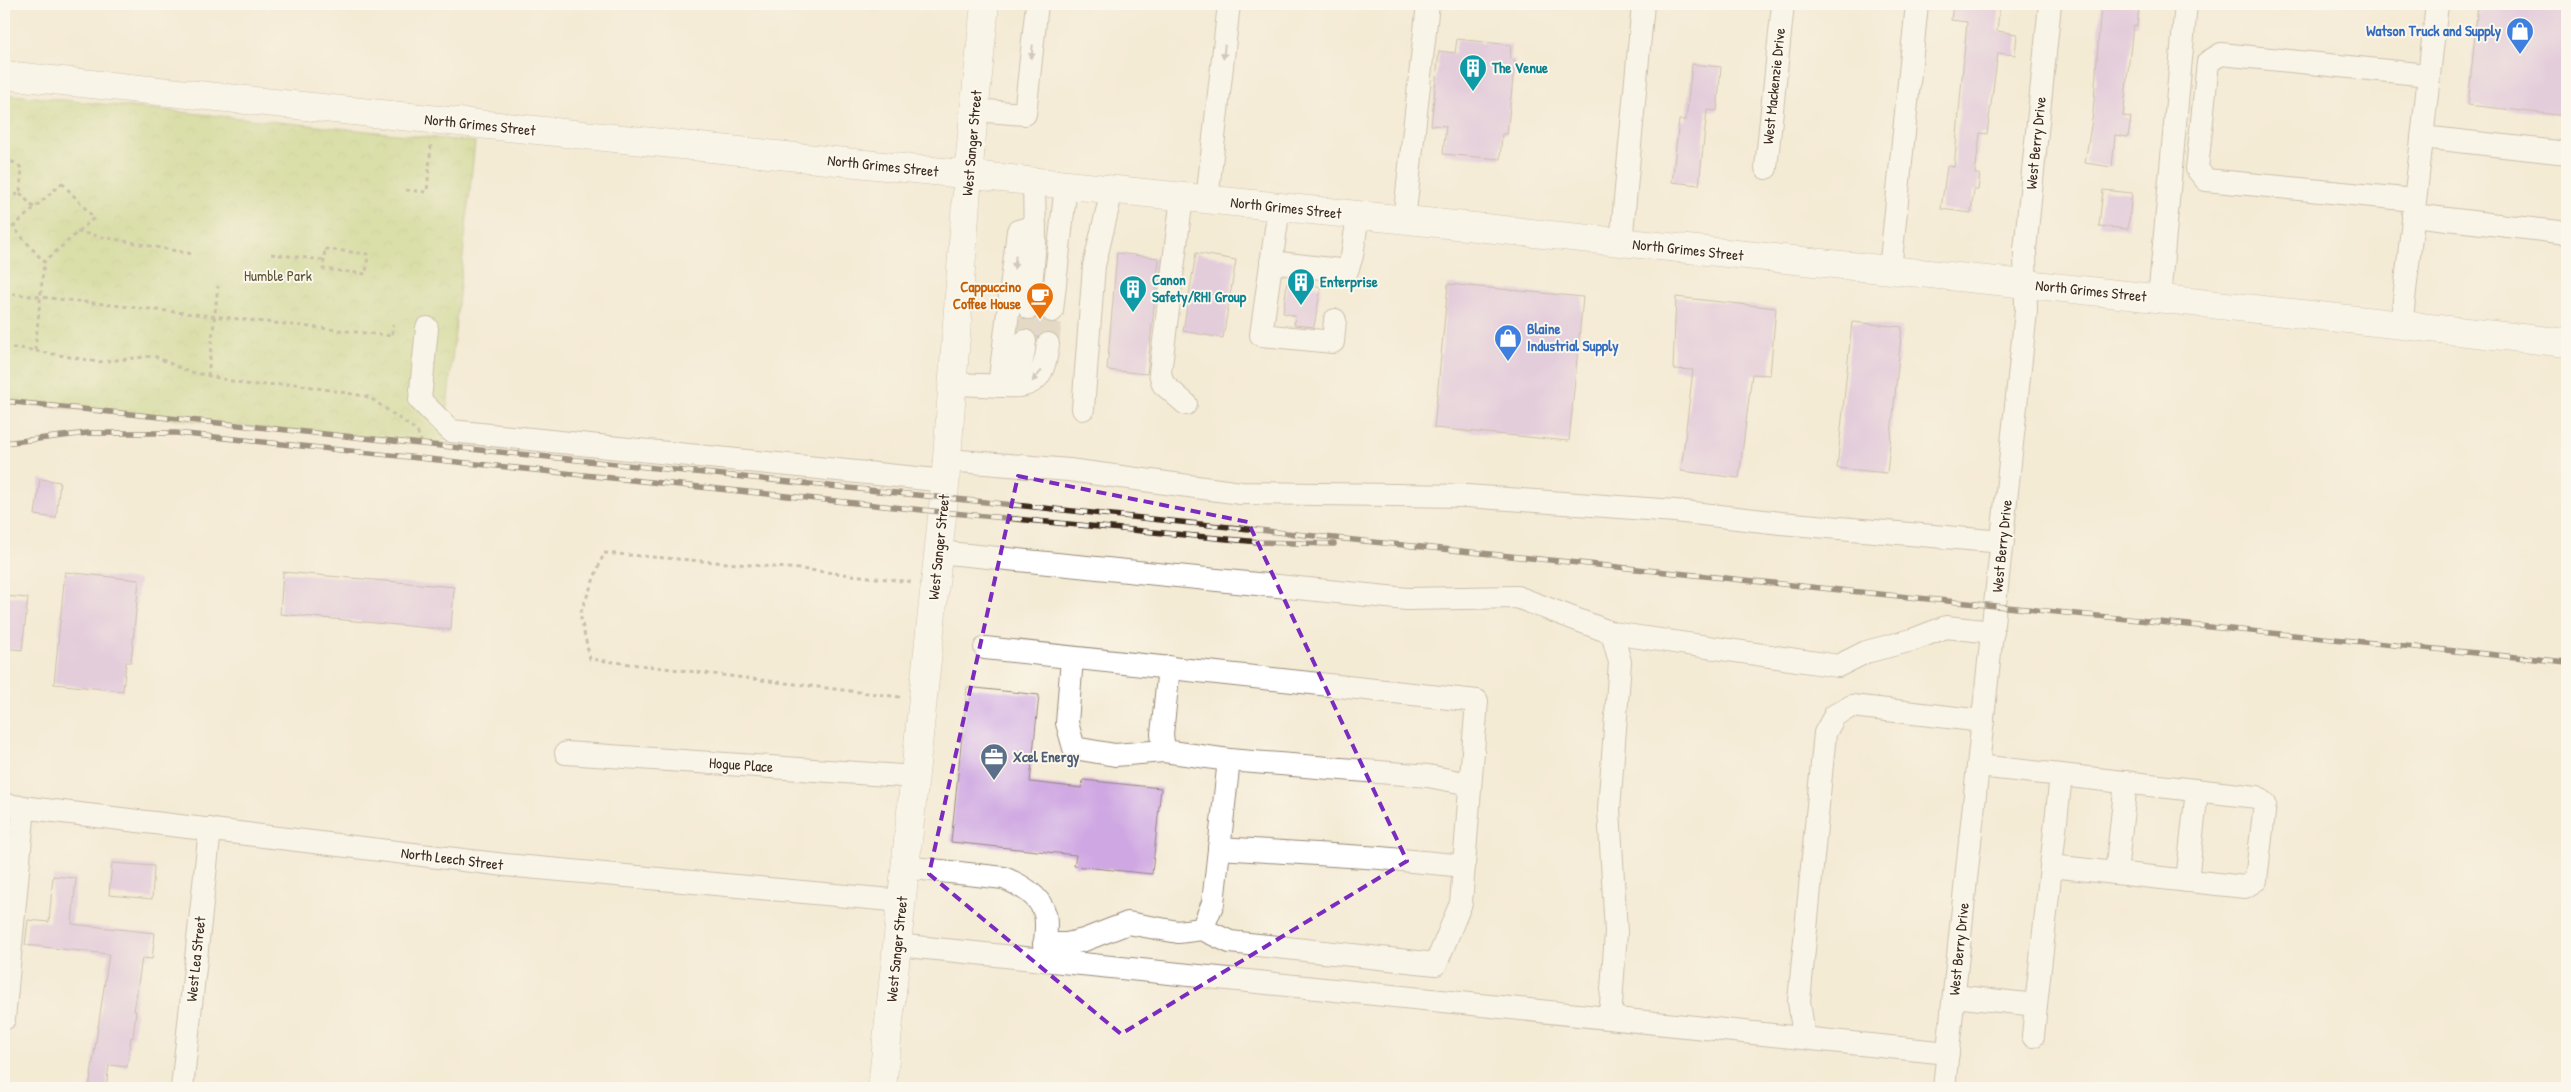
<svg xmlns="http://www.w3.org/2000/svg" width="2571" height="1092" viewBox="0 0 2571 1092" font-family="'Patrick Hand',sans-serif">
<style>
.park{fill:url(#park-crowns);stroke:#7a7c48}
.building{fill:#cfa8e3}
.lines{fill:none;stroke-linecap:round;stroke-linejoin:round}
.minor-tunnel{stroke:#cfc4b0;stroke-width:22;stroke-dasharray:22 11;stroke-linecap:butt}
.minor-casing{stroke:#988a7a;stroke-width:24}
.major-casing{stroke:#988a7a;stroke-width:29}
.path{stroke:#988a7a;stroke-width:3;stroke-dasharray:4 4;stroke-linecap:butt}
.minor{stroke:#fff;stroke-width:22}
.major{stroke:#fff;stroke-width:28}
.rail-casing{stroke:#3b2a1e;stroke-width:5.5}
.rail{stroke:#fbf7ec;stroke-width:4;stroke-dasharray:11;stroke-linecap:butt}
.oneway{fill:#a79f9a}
.marked{fill:none;stroke:#7b2cbf;stroke-width:4;stroke-dasharray:10 6;stroke-linejoin:round}
.labels{text-anchor:middle;stroke-width:4;stroke-linejoin:round;paint-order:stroke}
.shop-label{font-size:15px;font-weight:bold;fill:#366cbe;stroke:#fbf7ec;text-anchor:end}
.culture-label{font-size:15px;font-weight:bold;fill:#0d838f;stroke:#fbf7ec;text-anchor:start}
.street-label{font-size:15px;fill:#3b2a1e;stroke:#fbf7ec}
.park-label{font-size:15px;fill:#5b5333;stroke:#fbf7ec}
.food-label{font-size:15px;font-weight:bold;fill:#c56008;stroke:#fbf7ec;text-anchor:end}
.service-label{font-size:15px;font-weight:bold;fill:#4e5e75;stroke:#fbf7ec;text-anchor:start}
</style>
<defs>
<pattern id="park-crowns" width="20" height="18" patternUnits="userSpaceOnUse" patternTransform="scale(1.25)"><rect width="20" height="18" fill="#bacf73"/><path d="M2 6a3 3 0 1 1 6 0M12 15a3 3 0 1 1 6 0" fill="none" stroke="#a1b263"/></pattern>
</defs>
<rect width="100%" height="100%" fill="#fbf7ec"/>
<filter id="ink" filterUnits="userSpaceOnUse"><feTurbulence type="fractalNoise" baseFrequency=".02" numOctaves="2"/><feDisplacementMap in="SourceGraphic" scale="10" xChannelSelector="R" yChannelSelector="G"/><feConvolveMatrix kernelMatrix="1 2 1 2 8 2 1 2 1" color-interpolation-filters="sRGB"/></filter>
<filter id="wash" filterUnits="userSpaceOnUse"><feTurbulence type="fractalNoise" baseFrequency=".0096" numOctaves="4" result="noise"/><feDisplacementMap in="SourceGraphic" scale="20" xChannelSelector="R" yChannelSelector="G"/><feGaussianBlur stdDeviation="1.12" result="paint"/><feColorMatrix in="noise" values="0 0 0 0 0 0 0 0 0 0 0 0 0 0 0 0 0 1.4 0 .05"/><feComposite in="paint" operator="in"/></filter>
<g filter="url(#wash)">
<rect width="100%" height="100%" fill="#f4ebd5"/>
<path class="park" d="M 4,94 L 475,142 L 443,446 L 4,402 Z"/>
<g id="blocks">
<g class="building">
<path d="M 1953,4 L 2000,4 L 1997,31 L 2017,34 L 2015,55 L 1998,53 L 1987,134 L 1980,133 L 1975,174 L 1980,174 L 1978,190 L 1974,190 L 1971,213 L 1941,209 L 1947,166 L 1954,167 L 1955,158 L 1967,22 L 1951,20 Z"/>
<path d="M 2101,4 L 2139,6 L 2137,26 L 2133,26 L 2123,116 L 2131,117 L 2128,137 L 2115,135 L 2112,167 L 2085,163 L 2093,113 Z"/>
<path d="M 2478,4 L 2567,4 L 2567,116 L 2468,105 Z"/>
<path d="M 1457,39 L 1511,45 L 1510,59 L 1515,60 L 1507,134 L 1502,134 L 1500,159 L 1443,154 L 1446,126 L 1431,125 L 1439,51 L 1455,53 Z"/>
<path d="M 1692,64 L 1721,67 L 1717,111 L 1707,110 L 1699,185 L 1672,182 L 1679,120 L 1686,120 Z"/>
<path d="M 2103,190 L 2132,193 L 2128,229 L 2099,226 Z"/>
<path d="M 1117,253 L 1159,258 L 1147,374 L 1107,370 Z"/>
<path d="M 1196,253 L 1236,260 L 1223,338 L 1183,331 Z"/>
<path d="M 1287,283 L 1321,287 L 1314,327 L 1294,325 L 1295,316 L 1283,313 Z"/>
<path d="M 1448,284 L 1583,297 L 1569,441 L 1434,428 Z"/>
<path d="M 1676,297 L 1776,308 L 1770,375 L 1752,374 L 1739,478 L 1681,471 L 1693,370 L 1673,369 Z"/>
<path d="M 1040,315 L 1045,322 L 1058,323 L 1057,334 L 1050,331 L 1044,332 L 1037,337 L 1032,330 L 1021,329 L 1022,319 L 1034,320 Z"/>
<path d="M 1852,322 L 1902,327 L 1887,473 L 1837,468 Z"/>
<path d="M 40,479 L 60,482 L 56,518 L 35,515 Z"/>
<path d="M 65,572 L 139,580 L 131,662 L 126,662 L 123,691 L 54,684 Z"/>
<path d="M 283,572 L 454,587 L 451,630 L 280,614 Z"/>
<path d="M 4,596 L 28,598 L 22,650 L 4,648 Z"/>
<path d="M 967,687 L 1039,695 L 1030,782 L 1082,788 L 1083,780 L 1161,788 L 1152,874 L 1074,866 L 1076,855 L 951,842 Z"/>
<path d="M 112,863 L 154,866 L 152,899 L 109,895 Z"/>
<path d="M 53,876 L 76,878 L 72,924 L 155,933 L 152,959 L 142,958 L 134,1011 L 136,1011 L 133,1038 L 131,1037 L 127,1067 L 109,1065 L 106,1088 L 89,1088 L 109,954 L 25,945 L 28,920 L 49,922 Z"/>
</g>
</g>
</g>
<g filter="url(#ink)">
<use href="#blocks" fill-opacity="0" stroke="#988a7a" stroke-width="1"/>
<g class="lines">
<g class="minor-tunnel">
<path d="M 1025,341 L 1029,308"/>
<path d="M 1048,344 L 1052,311"/>
</g>
<g class="minor-casing">
<g id="minor">
<path d="M 974,110 L 1025,114 L 1037,4"/>
<path d="M 2422,137 L 2567,153"/>
<path d="M 1766,168 L 1783,4"/>
<path d="M 1182,197 L 1160,373 L 1163,384 L 1186,404"/>
<path d="M 1207,200 L 1229,4"/>
<path d="M 2415,200 L 2206,180 L 2197,169 L 2208,62 L 2221,54 L 2428,75"/>
<path d="M 1279,207 L 1261,335 L 1333,342 L 1335,320"/>
<path d="M 2413,215 L 2567,233"/>
<path d="M 1404,220 L 1428,4"/>
<path d="M 1621,243 L 1643,4"/>
<path d="M 1271,262 L 1347,271 L 1352,256 L 1358,215"/>
<path d="M 1890,270 L 1917,4"/>
<path d="M 2159,299 L 2186,4"/>
<path d="M 1029,308 L 1035,243 L 1034,181"/>
<path d="M 1052,311 L 1066,185"/>
<path d="M 2401,327 L 2437,4"/>
<path d="M 427,328 L 420,400 L 451,431 L 946,481"/>
<path d="M 954,384 L 1006,386 C 1021,373 1023,361 1025,341"/>
<path d="M 999,386 L 1018,231 L 1035,226"/>
<path d="M 1006,386 C 1038,389 1045,372 1048,344"/>
<path d="M 1083,409 L 1094,266 L 1112,190"/>
<path d="M 948,460 L 1069,470 L 1241,493 L 1467,496 L 1675,511 L 1781,523 L 2003,542"/>
<path d="M 938,552 L 1407,599 L 1517,597 L 1612,633 L 1620,662 L 1609,809 L 1616,932 L 1610,1018"/>
<path d="M 1612,633 L 1838,666 L 1866,652 L 1912,640 L 1946,627 L 1993,632"/>
<path d="M 985,648 L 1477,701 L 1461,903 L 1436,964 L 1230,942 L 1202,929"/>
<path d="M 1072,658 L 1067,723 L 1074,748 L 1115,755 L 1164,751"/>
<path d="M 1169,667 L 1162,734 L 1164,751 L 1229,760 L 1428,776 L 1470,784"/>
<path d="M 566,753 L 916,777"/>
<path d="M 4,805 L 505,865 L 902,901"/>
<path d="M 1219,848 L 1381,858 L 1464,866"/>
<path d="M 2051,866 L 2245,887 L 2256,880 L 2265,804 L 2257,797 L 2061,775"/>
<path d="M 905,867 L 1004,878 C 1020,885 1040,895 1045,914 C 1048,926 1044,944 1044,957"/>
<path d="M 2116,873 L 2126,782"/>
<path d="M 2187,881 L 2197,790"/>
<path d="M 1044,944 L 1067,944 L 1084,940 L 1128,923 L 1178,932 L 1202,929 L 1213,903 L 1229,760"/>
<path d="M 897,945 L 1948,1053"/>
<path d="M 1954,996 L 2036,1005 L 2061,775 L 1978,766"/>
<path d="M 4,1019 L 24,807"/>
<path d="M 2033,1036 L 2036,1005"/>
<path d="M 1804,1037 L 1799,1001 L 1825,733 L 1835,715 L 1852,706 L 1983,721"/>
<path d="M 182,1088 L 210,829"/>
<path d="M 1944,1088 L 2026,311 L 2025,250 L 2050,4"/>
</g>
</g>
<g class="major-casing">
<g id="major">
<path d="M 4,75 L 2026,284 L 2567,343"/>
<path d="M 882,1088 L 944,498 L 968,175 L 985,4"/>
</g>
</g>
<g class="path">
<path d="M 4,164 L 11,161 L 22,168 L 20,193 L 7,198 L 4,196"/>
<path d="M 62,183 L 94,218 L 44,262 L 13,227 Z"/>
<path d="M 406,190 L 427,192 L 431,145"/>
<path d="M 20,193 L 34,208"/>
<path d="M 77,232 L 192,254"/>
<path d="M 325,249 L 368,254 L 366,274 L 323,269 Z"/>
<path d="M 271,254 L 324,260"/>
<path d="M 4,293 L 392,336 L 393,325"/>
<path d="M 4,348 L 20,348 L 98,362 L 154,356 L 187,371 L 250,385 L 295,384 L 369,397 L 417,431 L 422,444"/>
<path d="M 35,350 L 44,262"/>
<path d="M 208,376 L 218,286"/>
<path d="M 900,697 L 590,659 L 580,614 L 604,553 L 800,569 L 912,582"/>
</g>
<use href="#minor" class="minor"/>
<use href="#major" class="major"/>
<g class="rail-casing">
<g id="rail">
<path d="M 4,401 L 1996,606 L 2567,662"/>
<path d="M 4,443 L 88,433 L 176,433 L 942,512 L 1259,542 L 1334,544"/>
</g>
</g>
<use href="#rail" class="rail"/>
</g>
<defs><path id="oneway-solid" d="M-6-.8H1V-3.2L6.5 0L1 3.2V.8H-6Z" transform="scale(1.25)"/></defs>
<g class="oneway">
<use href="#oneway-solid" transform="translate(1032 52) rotate(96)"/>
<use href="#oneway-solid" transform="translate(1224 52) rotate(96)"/>
<use href="#oneway-solid" transform="translate(1015 262) rotate(97)"/>
<use href="#oneway-solid" transform="translate(1037 376) rotate(131)"/>
</g>
</g>
<path d="M0 0H2571V1092H0ZM 1018,476 L 1248,522 L 1407,861 L 1121,1034 L 929,874 Z" fill="#f4ebd5" fill-opacity=".55" fill-rule="evenodd"/>
<path class="marked" d="M 1018,476 L 1248,522 L 1407,861 L 1121,1034 L 929,874 Z"/>
<defs>
<g id="shop-pin" transform="scale(1.4375)"><path d="M0 17L-7.5 6A9.5 9.5 0 1 1 7.5 6Z" fill="#3f7fe0" stroke="#fbf7ec"/><path d="M-5-2.5h2.3a2.7 3.5 0 0 1 5.4 0H5L5.5 6h-11ZM-1.5-2.5h3a1.5 2.3 0 0 0-3 0Z" fill="#fff"/></g>
<g id="building-pin" transform="scale(1.4375)"><path d="M0 17L-7.5 6A9.5 9.5 0 1 1 7.5 6Z" fill="#0f9aa8" stroke="#fbf7ec"/><path d="M-4-6H4V6H1V3H-1V6H-4ZM-2.5-4.3h1.7v1.8h-1.7ZM.8-4.3h1.7v1.8H.8ZM-2.5-1h1.7V.8h-1.7ZM.8-1h1.7V.8H.8Z" fill="#fff"/></g>
<g id="cafe-pin" transform="scale(1.4375)"><path d="M0 17L-7.5 6A9.5 9.5 0 1 1 7.5 6Z" fill="#e8710a" stroke="#fbf7ec"/><path d="M-5.5-4.5H6V0H3Q3 3.5 0 3.5H-2.5Q-5.5 3.5-5.5 0ZM3-3.2v2h1.7v-2ZM-6 4.5H4V6H-6Z" fill="#fff"/></g>
<g id="office-pin" transform="scale(1.4375)"><path d="M0 17L-7.5 6A9.5 9.5 0 1 1 7.5 6Z" fill="#5c6f8a" stroke="#fbf7ec"/><path d="M-6-3h4V-5.5h4V-3h4V5H-6ZM-1-4.5V-3h2v-1.5ZM-6 0V1H6V0Z" fill="#fff"/></g>
</defs>
<g fill-rule="evenodd">
<use href="#shop-pin" x="2520" y="31"/>
<use href="#building-pin" x="1473" y="68"/>
<use href="#building-pin" x="1301" y="282"/>
<use href="#building-pin" x="1133" y="289"/>
<use href="#cafe-pin" x="1040" y="296"/>
<use href="#shop-pin" x="1508" y="338"/>
<use href="#office-pin" x="994" y="757"/>
</g>
<g class="labels">
<g class="shop-label">
<text x="2501" y="36">Watson Truck and Supply</text>
<text x="1527" y="334" text-anchor="start">Blaine<tspan x="1527" dy="17">Industrial Supply</tspan></text>
</g>
<g class="culture-label">
<text x="1492" y="73">The Venue</text>
<text x="1152" y="285">Canon<tspan x="1152" dy="17">Safety/RHI Group</tspan></text>
<text x="1320" y="287">Enterprise</text>
</g>
<g class="street-label">
<text transform="translate(1774 86) rotate(-84)" y="5">West Mackenzie Drive</text>
<text transform="translate(480 125) rotate(6)" y="5">North Grimes Street</text>
<text transform="translate(972 143) rotate(-85)" y="5">West Sanger Street</text>
<text transform="translate(2036 143) rotate(-84)" y="5">West Berry Drive</text>
<text transform="translate(883 166) rotate(6)" y="5">North Grimes Street</text>
<text transform="translate(1286 208) rotate(6)" y="5">North Grimes Street</text>
<text transform="translate(1688 250) rotate(6)" y="5">North Grimes Street</text>
<text transform="translate(2091 291) rotate(6)" y="5">North Grimes Street</text>
<text transform="translate(2002 546) rotate(-84)" y="5">West Berry Drive</text>
<text transform="translate(939 547) rotate(-84)" y="5">West Sanger Street</text>
<text transform="translate(741 765) rotate(4)" y="5">Hogue Place</text>
<text transform="translate(452 859) rotate(7)" y="5">North Leech Street</text>
<text transform="translate(897 949) rotate(-84)" y="5">West Sanger Street</text>
<text transform="translate(1959 949) rotate(-84)" y="5">West Berry Drive</text>
<text transform="translate(196 959) rotate(-84)" y="5">West Lea Street</text>
</g>
<g class="park-label">
<text x="278" y="281">Humble Park</text>
</g>
<g class="food-label">
<text x="1021" y="292">Cappuccino<tspan x="1021" dy="17">Coffee House</tspan></text>
</g>
<g class="service-label">
<text x="1013" y="762">Xcel Energy</text>
</g>
</g>
<rect width="2571" height="1092" fill="none" stroke="#fbf7ec" stroke-width="20"/>
</svg>
